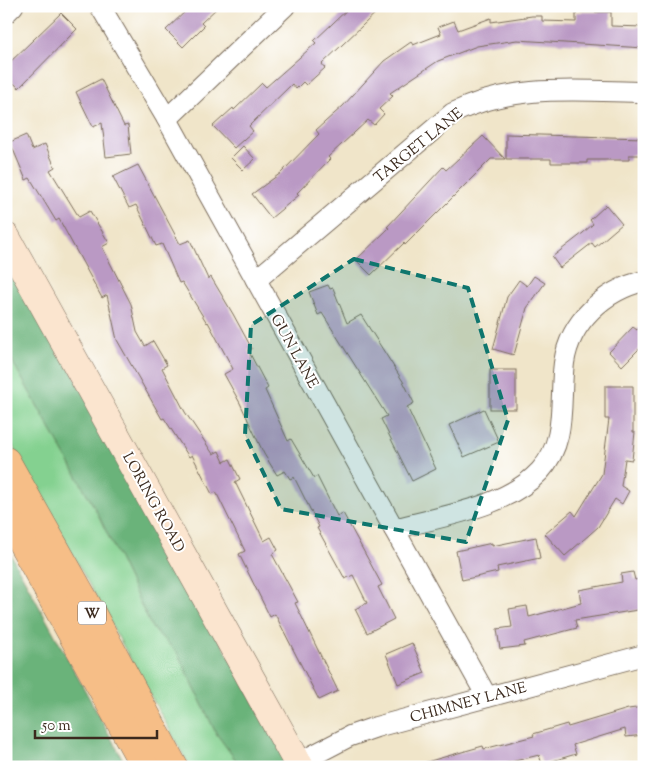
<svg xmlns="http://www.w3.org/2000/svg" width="650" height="773" viewBox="0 0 650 773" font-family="'Sorts Mill Goudy',serif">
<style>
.green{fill:#84d190;stroke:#607e57}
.forest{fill:#6bb37a;stroke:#536e4c}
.building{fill:#ba99c4}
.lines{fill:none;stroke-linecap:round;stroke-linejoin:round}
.street-casing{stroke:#7a6b5a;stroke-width:22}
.secondary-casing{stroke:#7a6b5a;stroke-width:29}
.highway-casing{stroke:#7a6b5a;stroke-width:29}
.street{stroke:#fff;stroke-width:20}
.secondary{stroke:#fbe5cf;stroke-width:28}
.highway{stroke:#f6be87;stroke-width:28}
.marked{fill:#0f766e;fill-opacity:0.2;stroke:#0f766e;stroke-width:4;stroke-dasharray:10 6;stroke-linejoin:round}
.labels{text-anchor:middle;stroke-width:4;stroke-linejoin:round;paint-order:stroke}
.shield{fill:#fff;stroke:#766a62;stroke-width:1}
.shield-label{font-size:14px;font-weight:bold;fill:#3b2a1e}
.street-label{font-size:15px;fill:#3b2a1e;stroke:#fff}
</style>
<rect width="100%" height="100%" fill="#fff"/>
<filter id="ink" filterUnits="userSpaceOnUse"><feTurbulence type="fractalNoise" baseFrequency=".02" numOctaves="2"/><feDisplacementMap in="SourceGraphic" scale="10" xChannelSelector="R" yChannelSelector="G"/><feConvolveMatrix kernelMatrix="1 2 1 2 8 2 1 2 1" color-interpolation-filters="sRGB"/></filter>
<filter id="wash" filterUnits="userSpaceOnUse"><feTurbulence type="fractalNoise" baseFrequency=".0096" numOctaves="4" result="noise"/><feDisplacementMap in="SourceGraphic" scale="20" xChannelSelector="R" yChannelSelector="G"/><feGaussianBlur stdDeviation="1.12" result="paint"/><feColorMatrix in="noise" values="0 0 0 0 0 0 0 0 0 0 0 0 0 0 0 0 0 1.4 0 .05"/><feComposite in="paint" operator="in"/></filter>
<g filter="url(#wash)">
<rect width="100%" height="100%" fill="#f0e5c9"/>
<path class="green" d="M 6,350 L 96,510 L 152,628 L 177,652 L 216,733 L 241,767 L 190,767 L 6,434 Z"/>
<g class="forest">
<path d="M 6,252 L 290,767 L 241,767 L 216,733 L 177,652 L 152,628 L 96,510 L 6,350 Z"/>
<path d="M 6,546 L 127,767 L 6,765 Z"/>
</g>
<g id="blocks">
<g class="building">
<path d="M 191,6 L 219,6 L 201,23 L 204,26 L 183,47 L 166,30 Z"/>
<path d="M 351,6 L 383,6 L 322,64 L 325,68 L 306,85 L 303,82 L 296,89 L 292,84 L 249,126 L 253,131 L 234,148 L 213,126 L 233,108 L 234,110 L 262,83 L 266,87 L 316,43 L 314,41 Z"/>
<path d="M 576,12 L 611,12 L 611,26 L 644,27 L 644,48 L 517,40 L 477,46 L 438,61 L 390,93 L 393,96 L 379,109 L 384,114 L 374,125 L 368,120 L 328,157 L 330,159 L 297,193 L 299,195 L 271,218 L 252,194 L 281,173 L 319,134 L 316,130 L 343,106 L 384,61 L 411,42 L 413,45 L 441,34 L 438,27 L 454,21 L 458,30 L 491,18 L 491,22 L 532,16 L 542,16 L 542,21 L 576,22 Z"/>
<path d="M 61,13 L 77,29 L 19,88 L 6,76 L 6,66 Z"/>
<path d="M 101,79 L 124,126 L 128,125 L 131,154 L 106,157 L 102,123 L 93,127 L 76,92 Z"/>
<path d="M 506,134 L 644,138 L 644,155 L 629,155 L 629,160 L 587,160 L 587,163 L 551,163 L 551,159 L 506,159 Z"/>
<path d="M 26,135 L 32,150 L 45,144 L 55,167 L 50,170 L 79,217 L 90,211 L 109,243 L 102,247 L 131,304 L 137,332 L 145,346 L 153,341 L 167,365 L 162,368 L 185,412 L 213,454 L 219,451 L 224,462 L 230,459 L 240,479 L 235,482 L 264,541 L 271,537 L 278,550 L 272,554 L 298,602 L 295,603 L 338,691 L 319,700 L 275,614 L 270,617 L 239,554 L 245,551 L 216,492 L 212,494 L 192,455 L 189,457 L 164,418 L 162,419 L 117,340 L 107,295 L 102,298 L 59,219 L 56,221 L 30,178 L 26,180 L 10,142 Z"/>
<path d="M 483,136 L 505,159 L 491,159 L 405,245 L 404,243 L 371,275 L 356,260 L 389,228 L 387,227 L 443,167 L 446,170 Z"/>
<path d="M 243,146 L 255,159 L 243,170 L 231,158 Z"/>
<path d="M 138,165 L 180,244 L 190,240 L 208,279 L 211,277 L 233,314 L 252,349 L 248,350 L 268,388 L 265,390 L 288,441 L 291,439 L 314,478 L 317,476 L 337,516 L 343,513 L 382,585 L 378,587 L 394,619 L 367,633 L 355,609 L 367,603 L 353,575 L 345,579 L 317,528 L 319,527 L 294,477 L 290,479 L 285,471 L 277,475 L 264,454 L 240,403 L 224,374 L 233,369 L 208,322 L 207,323 L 182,282 L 179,283 L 162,244 L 156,246 L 136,205 L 129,208 L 113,177 Z"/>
<path d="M 606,205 L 622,224 L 595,247 L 592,243 L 560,268 L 552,257 L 583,233 L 593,224 L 590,220 Z"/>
<path d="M 534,276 L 545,283 L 527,308 L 514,355 L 493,349 L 507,297 L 519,280 L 527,286 Z"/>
<path d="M 328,285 L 330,289 L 333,288 L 347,323 L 361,315 L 404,383 L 414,403 L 407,407 L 436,469 L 412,481 L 381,419 L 387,416 L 322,313 L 318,315 L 309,292 Z"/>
<path d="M 644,323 L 644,344 L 622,366 L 609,352 L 633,327 L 637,330 Z"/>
<rect x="490" y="370" width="26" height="39"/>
<path d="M 605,386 L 633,386 L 633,432 L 635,432 L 632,460 L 625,459 L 621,486 L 629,491 L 622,504 L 615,499 L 598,527 L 565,556 L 545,534 L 572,511 L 576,516 L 602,474 L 609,419 L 605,419 Z"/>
<path d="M 484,409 L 499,442 L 464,457 L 449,425 Z"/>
<path d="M 536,537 L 540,558 L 497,567 L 498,572 L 462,580 L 456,551 L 492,543 L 492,546 Z"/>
<path d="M 633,572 L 635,580 L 644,578 L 644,609 L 575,620 L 577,628 L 524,642 L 525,646 L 500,649 L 497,629 L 512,627 L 509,609 L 527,606 L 529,617 L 581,603 L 579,590 L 622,582 L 621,574 Z"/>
<path d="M 412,643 L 425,673 L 398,684 L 386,654 Z"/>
<path d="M 644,707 L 644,735 L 626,737 L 625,729 L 573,745 L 576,754 L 542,764 L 539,755 L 491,767 L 424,767 L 423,763 L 483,746 L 484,749 L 534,736 L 533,734 L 567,724 L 568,727 L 628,709 Z"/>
</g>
</g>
</g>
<g filter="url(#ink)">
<use href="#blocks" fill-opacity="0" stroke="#7a6b5a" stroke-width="1"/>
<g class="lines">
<g class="street-casing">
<g id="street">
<path d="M 100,6 L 167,119 L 487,697"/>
<path d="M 6,13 L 13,6"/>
<path d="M 167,119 L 285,6"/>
<path d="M 256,280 L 453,113 C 513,83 579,91 644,92"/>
<path d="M 394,529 C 441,516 506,508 540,471 C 568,441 559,400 564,363 C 570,321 605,290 644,281"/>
<path d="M 298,763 L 350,736 L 376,727 L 644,655"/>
</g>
</g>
<g class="secondary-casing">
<path id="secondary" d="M 6,237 L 300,767"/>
</g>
<g class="highway-casing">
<g id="highway">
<path d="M 6,461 L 85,601 L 174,767"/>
<path d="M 6,514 L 145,767"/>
</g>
</g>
<use href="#street" class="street"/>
<use href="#secondary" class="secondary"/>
<use href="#highway" class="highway"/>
</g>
</g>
<path class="marked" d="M 354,259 L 468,288 L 508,420 L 466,542 L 281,509 L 245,435 L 251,325 Z"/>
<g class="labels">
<rect class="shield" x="78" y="601.5" width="28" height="23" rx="4"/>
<g class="shield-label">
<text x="92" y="618">W</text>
</g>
<g class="street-label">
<text transform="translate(418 145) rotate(-39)" y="5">TARGET LANE</text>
<text transform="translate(295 351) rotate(61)" y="5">GUN LANE</text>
<text transform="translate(154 502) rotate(61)" y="5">LORING ROAD</text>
<text transform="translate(468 702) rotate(-15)" y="5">CHIMNEY LANE</text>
</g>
</g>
<rect width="650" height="773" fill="none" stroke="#fff" stroke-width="25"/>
<path d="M35 730v8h122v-8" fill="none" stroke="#3b2a1e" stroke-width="2.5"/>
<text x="42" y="730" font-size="15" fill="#3b2a1e" stroke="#ffffff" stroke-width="4" paint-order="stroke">50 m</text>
</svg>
